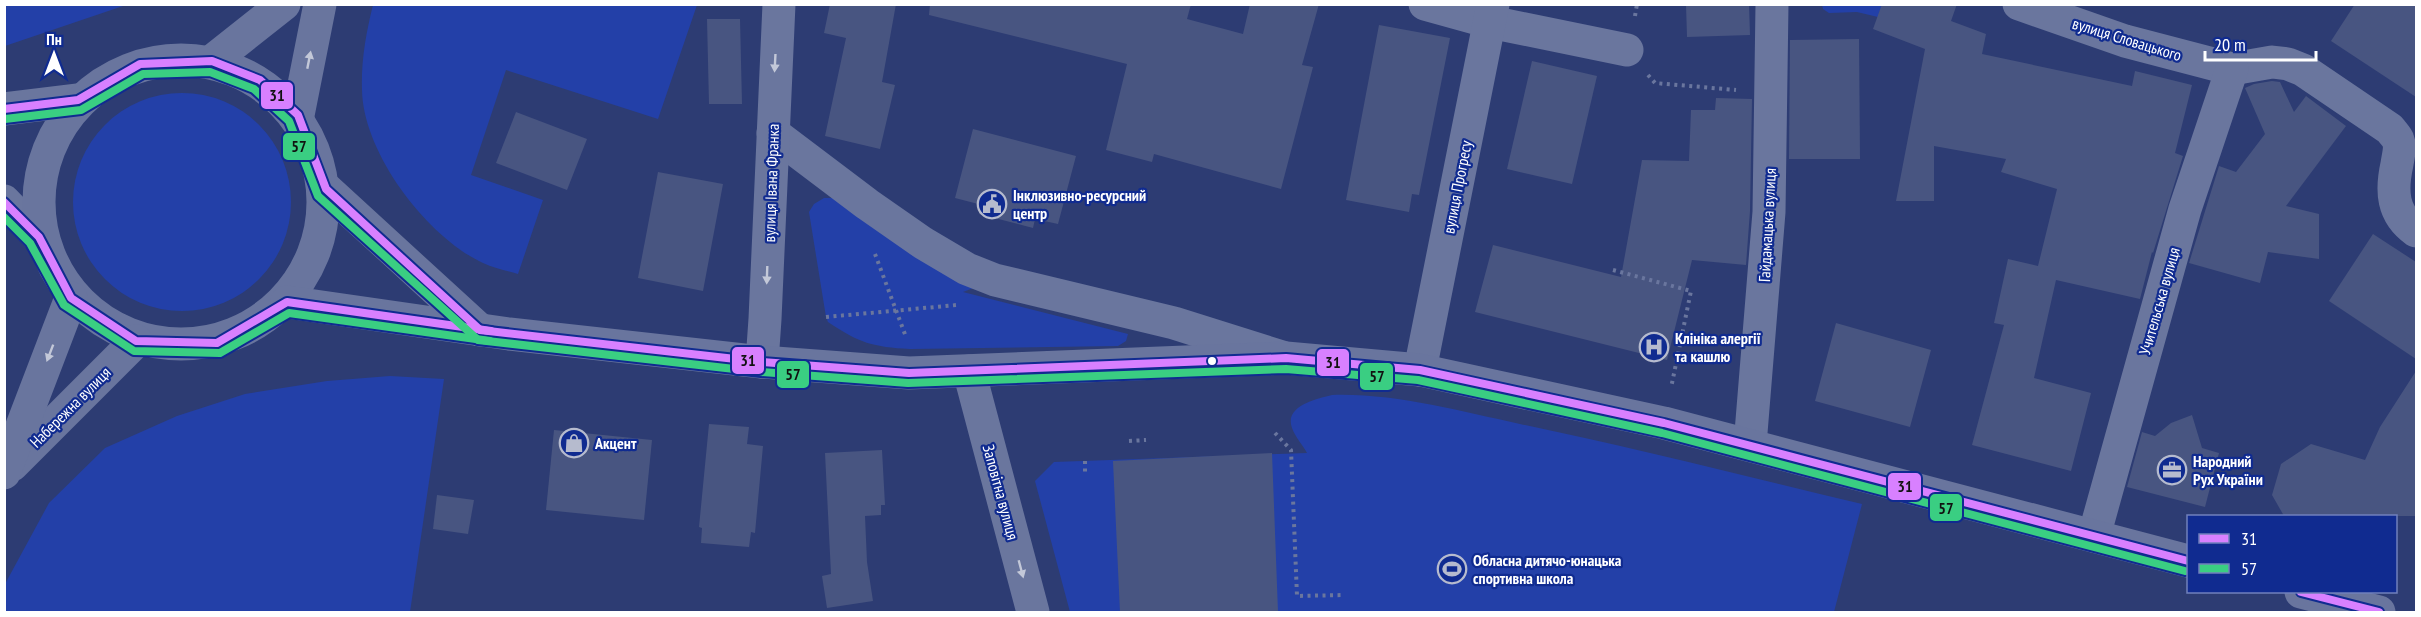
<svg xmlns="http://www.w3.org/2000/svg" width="2421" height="617" viewBox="0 0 2421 617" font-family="'PT Sans Narrow',sans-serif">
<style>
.green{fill:#2340a8}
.building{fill:#485581}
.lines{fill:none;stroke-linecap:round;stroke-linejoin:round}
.path{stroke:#6a769e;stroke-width:4;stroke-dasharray:3 4.5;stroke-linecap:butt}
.minor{stroke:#6a769e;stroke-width:33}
.major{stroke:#69759e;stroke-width:33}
.bus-1-casing{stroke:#102b90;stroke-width:12}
.bus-2-casing{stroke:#102b90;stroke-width:12}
.bus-1{stroke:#d880ff;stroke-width:8}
.bus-2{stroke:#3ace82;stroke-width:8}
.oneway{fill:#c3c8d8}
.bus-dot{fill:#fff;stroke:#102b90;stroke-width:2}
.labels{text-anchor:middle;stroke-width:4.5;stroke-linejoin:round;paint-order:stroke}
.street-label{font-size:16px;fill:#fff;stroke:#102b90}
.poi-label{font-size:16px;font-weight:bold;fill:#fff;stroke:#102b90;text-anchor:start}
.line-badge{stroke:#102b90;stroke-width:2}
.pale-badge-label{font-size:16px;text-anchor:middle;font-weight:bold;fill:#111}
</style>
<rect width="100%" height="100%" fill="#2d3c73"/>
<g class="green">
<path d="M 5,4 L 126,4 L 126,5 L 5,46 Z"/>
<path d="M 373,5 L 373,4 L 697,5 L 658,119 L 506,70 L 471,175 L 543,200 L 518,274 C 507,271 494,268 483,263 C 427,237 363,153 362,90 C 361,61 366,33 373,5 Z"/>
<path d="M 1822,5 L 1882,5 L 1878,17 L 1857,12 L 1829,13 L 1823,9 Z"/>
<circle cx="182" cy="202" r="109"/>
<path d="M 824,198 L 833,198 L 976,287 L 963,292 L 1128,334 L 1126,341 L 1118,346 L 910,349 C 873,347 859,343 828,322 L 826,317 L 809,212 L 814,204 Z"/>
<path d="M 390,376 L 444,379 L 410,612 L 5,611 L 5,584 L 49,503 L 105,448 L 177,416 L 245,394 L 327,381 Z"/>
<path d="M 1332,395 C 1395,393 1459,411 1520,424 C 1635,448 1748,477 1862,504 L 1834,612 L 1070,612 L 1035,481 L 1054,462 L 1307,453 C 1303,445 1295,437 1292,428 C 1284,406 1316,399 1332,395 Z"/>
</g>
<g class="building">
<path d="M 830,4 L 896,4 L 882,82 L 895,85 L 880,149 L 825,136 L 846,38 L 824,33 Z"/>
<path d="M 930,4 L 1191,4 L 1187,19 L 1243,34 L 1250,4 L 1319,4 L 1302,65 L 1313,67 L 1281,189 L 1154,154 L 1152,162 L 1106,150 L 1127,64 L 929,15 Z"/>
<path d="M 1686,4 L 1749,4 L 1750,35 L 1687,37 Z"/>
<path d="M 1882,4 L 1957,4 L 1951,21 L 1986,34 L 1982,54 L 2132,86 L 2135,71 L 2192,85 L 2175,153 L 2183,156 L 2153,253 L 2152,252 L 2140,299 L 2056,280 L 2034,378 L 2091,393 L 2071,471 L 1972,445 L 2004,325 L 1994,323 L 2008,259 L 2038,266 L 2057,189 L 2001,172 L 2006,159 L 1934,146 L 1934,201 L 1896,201 L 1925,49 L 1873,29 Z"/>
<path d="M 2355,4 L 2416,4 L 2416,97 L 2331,41 Z"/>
<path d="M 707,19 L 740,19 L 742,104 L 709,104 Z"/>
<path d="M 1379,25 L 1450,38 L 1419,195 L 1412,194 L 1409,212 L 1346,200 Z"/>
<path d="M 1859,39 L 1860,159 L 1789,159 L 1790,40 Z"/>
<path d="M 1532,61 L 1597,76 L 1572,184 L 1507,169 Z"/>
<path d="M 2272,81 L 2280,82 L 2294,112 L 2306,96 L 2346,126 L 2286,206 L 2319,214 L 2319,259 L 2268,252 L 2260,283 L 2189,263 L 2219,166 L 2236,172 L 2265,134 L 2245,88 L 2254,84 Z"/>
<path d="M 1716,98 L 1752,99 L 1750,211 L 1746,265 L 1692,260 L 1667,360 L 1475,312 L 1493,245 L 1621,277 L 1642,160 L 1689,161 L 1691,110 L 1715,110 Z"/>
<path d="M 516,112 L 587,139 L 567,190 L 496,163 Z"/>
<path d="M 973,129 L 1076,156 L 1058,224 L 1035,219 L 1033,228 L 979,214 L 982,205 L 955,198 Z"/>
<path d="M 658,172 L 723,184 L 703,291 L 638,278 Z"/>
<path d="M 2373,234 L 2416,262 L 2416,359 L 2329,301 Z"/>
<path d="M 1836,323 L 1931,350 L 1910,427 L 1815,401 Z"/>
<path d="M 2416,371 L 2416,516 L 2284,516 L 2272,495 L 2281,464 L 2311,444 L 2365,460 L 2380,427 Z"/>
<path d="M 2192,415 L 2202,448 L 2219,453 L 2205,507 L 2127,487 L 2142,432 L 2155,436 L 2171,423 Z"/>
<path d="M 709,424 L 749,427 L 747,444 L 763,446 L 755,533 L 751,532 L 749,547 L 701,543 L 702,528 L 699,527 Z"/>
<path d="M 554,430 L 652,440 L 644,520 L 546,510 Z"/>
<path d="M 882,450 L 885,505 L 881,505 L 881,515 L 865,516 L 867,562 L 873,601 L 827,608 L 822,576 L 831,574 L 825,453 Z"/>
<path d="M 1272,453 L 1278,612 L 1120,612 L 1113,461 Z"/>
<path d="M 437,495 L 474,500 L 468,534 L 433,529 Z"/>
</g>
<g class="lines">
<g class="path">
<path d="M 1635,16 L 1637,4"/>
<path d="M 1648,75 L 1655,83 L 1736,90"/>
<path d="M 875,254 L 906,337"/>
<path d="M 1613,270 L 1691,291 L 1671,388"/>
<path d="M 826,317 L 957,305"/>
<path d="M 1275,433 L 1291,450 L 1297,596 L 1344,595"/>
<path d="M 1129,441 L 1146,440"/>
<path d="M 1085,461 L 1085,476"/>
</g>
<g class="minor">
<path d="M 1425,4 L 1490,22 L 1627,50"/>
<path d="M 2019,4 L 2125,41 L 2232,69 L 2272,62 L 2288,64 L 2303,70 L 2390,129 C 2392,132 2397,137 2398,140 C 2401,147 2398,157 2397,164 C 2391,191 2392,214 2416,231"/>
<path d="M 4,109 L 78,100"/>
<path d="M 773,133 L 867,204 L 923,243 L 967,269 L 995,280 L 1174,323 L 1282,357"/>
<path d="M 4,201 L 39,237"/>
<path d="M 762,362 L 765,319 L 779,4"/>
<path d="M 1420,370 L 1493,4"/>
<path d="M 969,371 L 1033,612"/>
<path d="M 1750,445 L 1769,212 L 1772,4"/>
<path d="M 2094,536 L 2185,209 L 2232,69"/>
</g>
<g class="major">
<circle cx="181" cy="202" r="142"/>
<path d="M 212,61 L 284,4"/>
<path d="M 298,115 L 320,4"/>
<path d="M 326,189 L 480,330"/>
<path d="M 287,302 L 509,334 L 762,362 L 909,373 L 1286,358 L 1420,370 L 1664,423 L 2188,561"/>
<path d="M 12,465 L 136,341"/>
<path d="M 4,473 L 71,298"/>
<path d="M 2301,592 L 2379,612"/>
</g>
<g class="bus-1-casing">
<g id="bus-1">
<path d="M 4,109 L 78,100 L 140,64 L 212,61 L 260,80 L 298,115 L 326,189 L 480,330 L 762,362 L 909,373 L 1286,358 L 1420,370 L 1664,423 L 2188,561"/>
<path d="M 4,202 L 39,237 L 71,298 L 136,341 L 217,343 L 287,302 L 491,331"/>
<path d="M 2301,592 L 2379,612"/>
</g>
</g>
<g class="bus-2-casing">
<g id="bus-2">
<path d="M 5,119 L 81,110 L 143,74 L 210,72 L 254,89 L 289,121 L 318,196 L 478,340 L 761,372 L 908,383 L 1286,369 L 1418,380 L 1662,433 L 2185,571"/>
<path d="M 4,217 L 30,243 L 64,305 L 134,351 L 220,353 L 289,313 L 490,341"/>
</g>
</g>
<use href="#bus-1" class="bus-1"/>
<use href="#bus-2" class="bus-2"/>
</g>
<defs><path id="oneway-solid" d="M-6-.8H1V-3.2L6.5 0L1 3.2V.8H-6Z" transform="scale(1.5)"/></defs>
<g class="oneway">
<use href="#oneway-solid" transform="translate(309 60) rotate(-79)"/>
<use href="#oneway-solid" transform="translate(775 63) rotate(93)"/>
<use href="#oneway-solid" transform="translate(767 275) rotate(92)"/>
<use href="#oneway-solid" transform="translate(50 353) rotate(111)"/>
<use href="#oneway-solid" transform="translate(1021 569) rotate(75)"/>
</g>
<defs>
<g id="civic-ring" transform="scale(1.5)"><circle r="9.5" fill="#102b90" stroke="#b6bbce" stroke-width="1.5"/><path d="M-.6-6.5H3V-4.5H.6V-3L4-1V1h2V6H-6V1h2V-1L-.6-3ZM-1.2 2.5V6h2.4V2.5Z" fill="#b6bbce"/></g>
<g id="hospital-ring" transform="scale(1.5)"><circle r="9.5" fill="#102b90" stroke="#b6bbce" stroke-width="1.5"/><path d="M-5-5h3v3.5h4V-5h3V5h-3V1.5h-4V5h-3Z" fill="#b6bbce"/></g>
<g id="shop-ring" transform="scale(1.5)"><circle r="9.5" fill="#102b90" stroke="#b6bbce" stroke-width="1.5"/><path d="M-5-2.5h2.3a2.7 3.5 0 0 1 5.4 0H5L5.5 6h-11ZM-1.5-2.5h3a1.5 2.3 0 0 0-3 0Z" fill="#b6bbce"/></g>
<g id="office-ring" transform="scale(1.5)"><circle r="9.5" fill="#102b90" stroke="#b6bbce" stroke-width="1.5"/><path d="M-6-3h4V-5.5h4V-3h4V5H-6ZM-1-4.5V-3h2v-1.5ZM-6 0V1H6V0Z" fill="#b6bbce"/></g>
<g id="stadium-ring" transform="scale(1.5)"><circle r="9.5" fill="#102b90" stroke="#b6bbce" stroke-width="1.5"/><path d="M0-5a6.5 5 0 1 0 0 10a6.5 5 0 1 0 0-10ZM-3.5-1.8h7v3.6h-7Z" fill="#b6bbce"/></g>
</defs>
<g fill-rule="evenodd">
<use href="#civic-ring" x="992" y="204"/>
<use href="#hospital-ring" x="1654" y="347"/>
<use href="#shop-ring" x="574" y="443"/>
<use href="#office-ring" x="2172" y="470"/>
<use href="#stadium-ring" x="1452" y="569"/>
</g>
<circle class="bus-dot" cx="1212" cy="361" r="5"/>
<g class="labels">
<g class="street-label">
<text transform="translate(2127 39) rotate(17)" y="6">вулиця Словацького</text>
<text transform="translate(771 183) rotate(-88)" y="6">вулиця Івана Франка</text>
<text transform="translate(1457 187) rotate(-79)" y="6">вулиця Прогресу</text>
<text transform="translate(1767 225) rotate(-87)" y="6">Гайдамацька вулиця</text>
<text transform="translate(2159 301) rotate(-74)" y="6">Учительська вулиця</text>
<text transform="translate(70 407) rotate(-45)" y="6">Набережна вулиця</text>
<text transform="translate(1001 492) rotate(75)" y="6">Заповітна вулиця</text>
</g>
<g class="poi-label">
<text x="1013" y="201">Інклюзивно-ресурсний<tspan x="1013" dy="18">центр</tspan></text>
<text x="1675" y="344">Клініка алергії<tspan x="1675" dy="18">та кашлю</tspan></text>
<text x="595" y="449">Акцент</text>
<text x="2193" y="467">Народний<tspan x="2193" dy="18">Рух України</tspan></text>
<text x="1473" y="566">Обласна дитячо-юнацька<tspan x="1473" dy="18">спортивна школа</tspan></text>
</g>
</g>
<g class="line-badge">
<rect x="260" y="81" width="34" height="29" rx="6" fill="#d880ff"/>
<rect x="282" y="132" width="34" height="29" rx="6" fill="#3ace82"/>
<rect x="731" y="346" width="34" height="29" rx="6" fill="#d880ff"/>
<rect x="1316" y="348" width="34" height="29" rx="6" fill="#d880ff"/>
<rect x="776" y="360" width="34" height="29" rx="6" fill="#3ace82"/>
<rect x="1359" y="362" width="35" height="29" rx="6" fill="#3ace82"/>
<rect x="1887" y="472" width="35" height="29" rx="6" fill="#d880ff"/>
<rect x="1929" y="493" width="34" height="29" rx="6" fill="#3ace82"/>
</g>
<g class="pale-badge-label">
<text x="277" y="101">31</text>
<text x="299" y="152">57</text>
<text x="748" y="366">31</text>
<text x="1333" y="368">31</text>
<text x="793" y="380">57</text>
<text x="1377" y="382">57</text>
<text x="1905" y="492">31</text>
<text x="1946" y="514">57</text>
</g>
<rect width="2421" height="617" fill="none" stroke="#ffffff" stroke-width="12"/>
<rect x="2187" y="515" width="210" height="78" fill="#102b90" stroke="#7080bc" stroke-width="1.5"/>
<rect x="2199" y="534" width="30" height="9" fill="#d880ff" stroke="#7080bc" stroke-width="1.5"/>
<text x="2241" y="545" font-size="18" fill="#ffffff">31</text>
<rect x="2199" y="564" width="30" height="9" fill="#3ace82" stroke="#7080bc" stroke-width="1.5"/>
<text x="2241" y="575" font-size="18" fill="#ffffff">57</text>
<g transform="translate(54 54)" stroke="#102b90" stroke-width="4.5" paint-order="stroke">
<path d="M0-4.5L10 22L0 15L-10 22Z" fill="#ffffff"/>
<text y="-9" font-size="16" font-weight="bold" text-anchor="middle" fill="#ffffff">Пн</text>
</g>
<path d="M2205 51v9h111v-9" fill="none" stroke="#ffffff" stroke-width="3"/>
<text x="2214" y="51" font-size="18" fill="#ffffff" stroke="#102b90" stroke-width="4.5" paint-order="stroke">20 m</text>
</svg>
